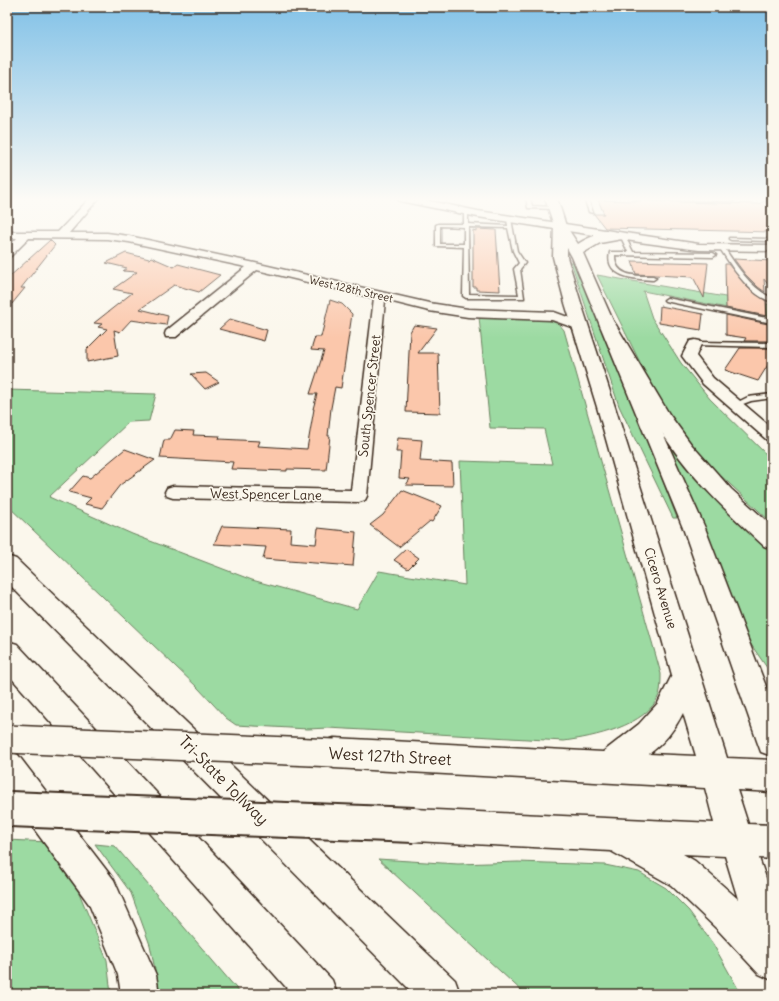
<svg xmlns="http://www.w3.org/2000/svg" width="779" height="1001" viewBox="0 0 779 1001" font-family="Delius,sans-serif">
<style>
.green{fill:#9cdaa2;stroke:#6c8260}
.building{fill:#fbc7ab;stroke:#3b2a1e}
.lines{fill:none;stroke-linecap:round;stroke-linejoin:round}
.lane-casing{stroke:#3b2a1e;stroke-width:3}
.street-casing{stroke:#3b2a1e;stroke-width:3}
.primary-casing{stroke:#3b2a1e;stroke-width:3}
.highway-casing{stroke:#3b2a1e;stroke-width:3}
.lane{fill:#fbf7ec;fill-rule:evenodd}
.street{fill:#fbf7ec;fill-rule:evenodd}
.primary{fill:#fbf7ec;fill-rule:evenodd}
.highway{fill:#fbf7ec;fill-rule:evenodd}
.primary-bridge-far1-casing{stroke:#3b2a1e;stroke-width:30;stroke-linecap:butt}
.primary-bridge-casing{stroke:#3b2a1e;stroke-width:38;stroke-linecap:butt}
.primary-bridge-far1{stroke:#fbf7ec;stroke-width:27}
.primary-bridge{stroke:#fbf7ec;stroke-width:34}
.labels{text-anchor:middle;stroke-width:3.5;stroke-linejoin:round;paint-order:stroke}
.far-street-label{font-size:11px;fill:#3b2a1e;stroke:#fbf7ec}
.street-label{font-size:13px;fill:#3b2a1e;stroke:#fbf7ec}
.near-street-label{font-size:16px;fill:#3b2a1e;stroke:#fbf7ec}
</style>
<rect width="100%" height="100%" fill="#fbf7ec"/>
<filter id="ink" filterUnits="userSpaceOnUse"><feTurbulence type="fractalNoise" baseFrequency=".025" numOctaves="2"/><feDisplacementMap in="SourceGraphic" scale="8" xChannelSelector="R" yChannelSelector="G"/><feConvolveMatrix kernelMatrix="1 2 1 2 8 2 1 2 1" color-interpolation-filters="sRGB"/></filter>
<g filter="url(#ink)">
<g class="green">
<path d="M 571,262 L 574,262 L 637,413 L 677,518 L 673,518 L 619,406 Z"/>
<path d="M 597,275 L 772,305 L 772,317 L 643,291 L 652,318 L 681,363 L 710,399 L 772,460 L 772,523 L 706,462 L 689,442 L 658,399 Z"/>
<path d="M 479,317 L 542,318 L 559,324 L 564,330 L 661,674 C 661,680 661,689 659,695 C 647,726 593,737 564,741 L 328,728 L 308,729 L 236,725 L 226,718 L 198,688 L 7,505 L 7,390 L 156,394 L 149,421 L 129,422 L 49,497 L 132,534 L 252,580 L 357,609 L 379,571 L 465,585 L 460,461 L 552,464 L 544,429 L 490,428 Z"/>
<path d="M 665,439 L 667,439 C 695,481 736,513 772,548 L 772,675 L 750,643 L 733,607 Z"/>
<path d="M 7,840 L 48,842 L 77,888 L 107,960 L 111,994 L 7,994 Z"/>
<path d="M 95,844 L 115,846 L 241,994 L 160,994 L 150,945 L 131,893 Z"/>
<path d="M 378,859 L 458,864 L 518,862 L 605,865 L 639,872 L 666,888 L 689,911 L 713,944 L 741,994 L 525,994 Z"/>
</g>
<g class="building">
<path d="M 598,200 L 759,204 L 764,201 L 772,203 L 772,232 L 605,228 L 594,214 L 604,214 Z"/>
<path d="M 476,229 L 496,230 L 500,291 L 476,290 L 476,287 L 473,287 L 473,230 L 476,231 Z"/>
<path d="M 50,240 L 55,245 L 21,288 L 25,288 L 7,310 L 7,279 Z"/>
<path d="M 126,253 L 149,259 L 151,257 L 174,267 L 178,264 L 220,275 L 199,292 L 174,285 L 140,309 L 168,316 L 166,325 L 131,320 L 120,332 L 114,330 L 118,356 L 87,362 L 87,349 L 107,329 L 98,327 L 102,324 L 94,323 L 132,293 L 113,289 L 137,272 L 123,271 L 127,268 L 106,263 Z"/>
<path d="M 734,259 L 772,261 L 772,290 L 764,279 L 765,292 L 758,287 L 745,274 Z"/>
<path d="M 632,261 L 708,263 L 704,298 L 693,277 L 636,274 Z"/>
<path d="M 725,264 L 728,264 L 747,287 L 766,301 L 767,316 L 726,308 Z"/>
<path d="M 330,300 L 342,304 L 352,314 L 341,388 L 335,387 L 331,408 L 328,436 L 330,436 L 326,470 L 287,469 L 287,471 L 231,469 L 233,462 L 160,458 L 164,440 L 170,440 L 175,430 L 194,431 L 193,435 L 220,436 L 219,439 L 260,441 L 258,446 L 307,449 L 314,409 L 313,409 L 317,394 L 310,394 L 324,351 L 311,350 L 315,337 L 321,337 Z"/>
<path d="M 660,306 L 703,314 L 701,330 L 659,323 Z"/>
<path d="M 726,315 L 768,324 L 769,341 L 744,341 L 746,338 L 726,335 Z"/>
<path d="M 230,319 L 267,330 L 264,341 L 219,329 Z"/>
<path d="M 414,325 L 437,328 L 418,353 L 438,353 L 440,413 L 406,412 L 410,332 Z"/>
<path d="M 740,348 L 770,348 L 771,360 L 758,381 L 725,370 Z"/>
<path d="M 206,373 L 219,382 L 205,389 L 191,374 Z"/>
<path d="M 398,438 L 422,440 L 420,461 L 452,463 L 453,486 L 406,485 L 410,479 L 399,478 L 401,452 L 396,452 Z"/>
<path d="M 125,449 L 155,460 L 120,485 L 102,508 L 85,504 L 91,498 L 69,492 L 83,476 L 90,478 Z"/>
<path d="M 402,490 L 442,506 L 432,522 L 430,521 L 399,547 L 370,525 L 383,515 Z"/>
<path d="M 222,526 L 291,529 L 290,542 L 316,544 L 318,528 L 356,532 L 353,566 L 263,559 L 266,547 L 214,544 Z"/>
<path d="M 406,549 L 419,558 L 408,569 L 394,560 Z"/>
</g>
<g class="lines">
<g class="lane-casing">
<g id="lane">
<path d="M 526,198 L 530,198 L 532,206 L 554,207 L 556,208 L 554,209 L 528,208 Z"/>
<path d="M 584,198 L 588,198 L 593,213 L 589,212 Z"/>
<path d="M 632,198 L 734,198 L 735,200 L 733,201 L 634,199 Z"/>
<path d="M 466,211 L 468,212 L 468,224 L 508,226 L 507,219 L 509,218 L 511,219 L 517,251 L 525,263 L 520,269 L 524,298 L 466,298 L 463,296 L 464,247 L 436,246 L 436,225 L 438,224 L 464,224 L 464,212 ZM 440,226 L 464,227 L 464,244 L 440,244 ZM 468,227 L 508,228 L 513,251 L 519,263 L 514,269 L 519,295 L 469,294 Z"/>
<path d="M 621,236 L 625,236 L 633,252 L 713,253 L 716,255 L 713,257 L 615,255 C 614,277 636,276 653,276 L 656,278 L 653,280 C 636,279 604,278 610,252 L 628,252 L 621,237 Z"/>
<path d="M 729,238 L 772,239 L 772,241 L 731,240 L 729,239 Z"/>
<path d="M 719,246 L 723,246 C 736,265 750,288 772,298 L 772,302 C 748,294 732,267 719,247 Z"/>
<path d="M 667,298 L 772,319 L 772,323 L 665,301 L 664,300 Z"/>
<path d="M 695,342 L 772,343 L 772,347 L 693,345 L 692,344 Z"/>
<path d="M 772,394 L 772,398 L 751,401 L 735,407 L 732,405 L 748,397 Z"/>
</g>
</g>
<g class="street-casing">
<g id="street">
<path d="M 90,198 L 99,198 L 69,233 L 107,233 L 129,236 L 255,263 L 429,303 L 468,309 L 554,312 L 584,323 L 586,326 L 584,329 L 580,330 L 552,320 L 468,317 L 429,311 L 385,300 L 367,496 L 365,500 L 359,502 L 173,498 L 167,496 L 165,492 L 167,488 L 173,486 L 351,490 L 374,298 L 257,270 L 176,337 L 166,337 L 165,334 L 166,331 L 246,267 L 129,242 L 107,239 L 29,238 L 11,256 L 7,257 L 7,248 L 17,238 L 7,238 L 7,232 L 58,232 Z"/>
<path d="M 396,198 L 415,198 L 478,211 L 699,244 L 772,245 L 772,251 L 699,250 L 639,242 L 478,217 L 400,201 Z"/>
<path d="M 695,340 L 700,341 L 701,344 L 696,356 L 713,378 L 772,428 L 772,441 L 767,440 L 703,384 L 682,356 L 690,341 Z"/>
</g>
</g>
<g class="primary-casing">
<path id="primary" d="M 545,198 L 557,198 L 566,226 L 578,244 C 589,236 608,230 622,233 L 624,236 L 622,239 L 600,243 L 583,253 L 705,528 L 772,702 L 772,756 L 761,752 L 757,741 L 683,528 L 572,257 L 567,248 L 567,257 L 581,303 L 615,407 L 727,758 L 772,760 L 772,792 L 737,790 L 748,824 L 772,825 L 772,859 L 759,858 L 772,895 L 772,980 L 759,974 L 718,930 L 671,885 L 611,851 L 414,841 L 402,837 L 398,825 L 402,813 L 414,809 L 714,823 L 705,788 L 334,768 L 323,764 L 319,753 L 323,742 L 334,738 L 603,752 L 639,724 L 658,703 L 672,675 L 597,407 L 565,303 L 553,257 L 554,226 ZM 683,713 L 696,756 L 649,754 C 664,743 675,729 683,713 ZM 683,854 L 725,856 L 738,899 L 695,861 Z"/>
</g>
<g class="highway-casing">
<g id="highway">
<path d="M 608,320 L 614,322 L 616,325 L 669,414 L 691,444 L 731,489 L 772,526 L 772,549 L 764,546 C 733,517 702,488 676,453 C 647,413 624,368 600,325 L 602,322 Z"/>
<path d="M 7,556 L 16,559 L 455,980 L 460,994 L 414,994 L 7,582 Z"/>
<path d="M 7,641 L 17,644 L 332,980 L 337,994 L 292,994 L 7,673 Z"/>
<path d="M 7,751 L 18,755 L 114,880 L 156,975 L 159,994 L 121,994 L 118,975 L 89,904 L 7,792 Z"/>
</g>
</g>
<use href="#lane" class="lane"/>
<use href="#street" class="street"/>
<use href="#primary" class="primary"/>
<use href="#highway" class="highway"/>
<g class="primary-bridge-far1-casing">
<path id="primary-bridge-far1" d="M 7,739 L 334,753"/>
</g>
<g class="primary-bridge-casing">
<path id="primary-bridge" d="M 10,809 L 414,825"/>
</g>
<use href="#primary-bridge-far1" class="primary-bridge-far1"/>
<use href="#primary-bridge" class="primary-bridge"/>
</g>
</g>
<linearGradient id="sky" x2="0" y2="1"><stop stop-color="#81c1e7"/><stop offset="0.59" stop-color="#fdfbf6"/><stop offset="1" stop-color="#fdfbf6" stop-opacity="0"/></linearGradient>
<rect width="779" height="338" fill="url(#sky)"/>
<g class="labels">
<g class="far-street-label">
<text transform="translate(351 289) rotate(13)" y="4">West 128th Street</text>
</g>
<g class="street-label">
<text transform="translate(369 396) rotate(-84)" y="5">South Spencer Street</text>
<text transform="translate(266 494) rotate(1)" y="5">West Spencer Lane</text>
<text transform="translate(661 588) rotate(73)" y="5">Cicero Avenue</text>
</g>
<g class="near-street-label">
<text transform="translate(390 756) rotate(3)" y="6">West 127th Street</text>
<text transform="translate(224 780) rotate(45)" y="6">Tri-State Tollway</text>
</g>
</g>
<rect width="779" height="1001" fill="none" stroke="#fbf7ec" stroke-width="24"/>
<rect x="12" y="12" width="755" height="977" fill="none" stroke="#3b2a1e" stroke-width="1.5" filter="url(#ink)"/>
</svg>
